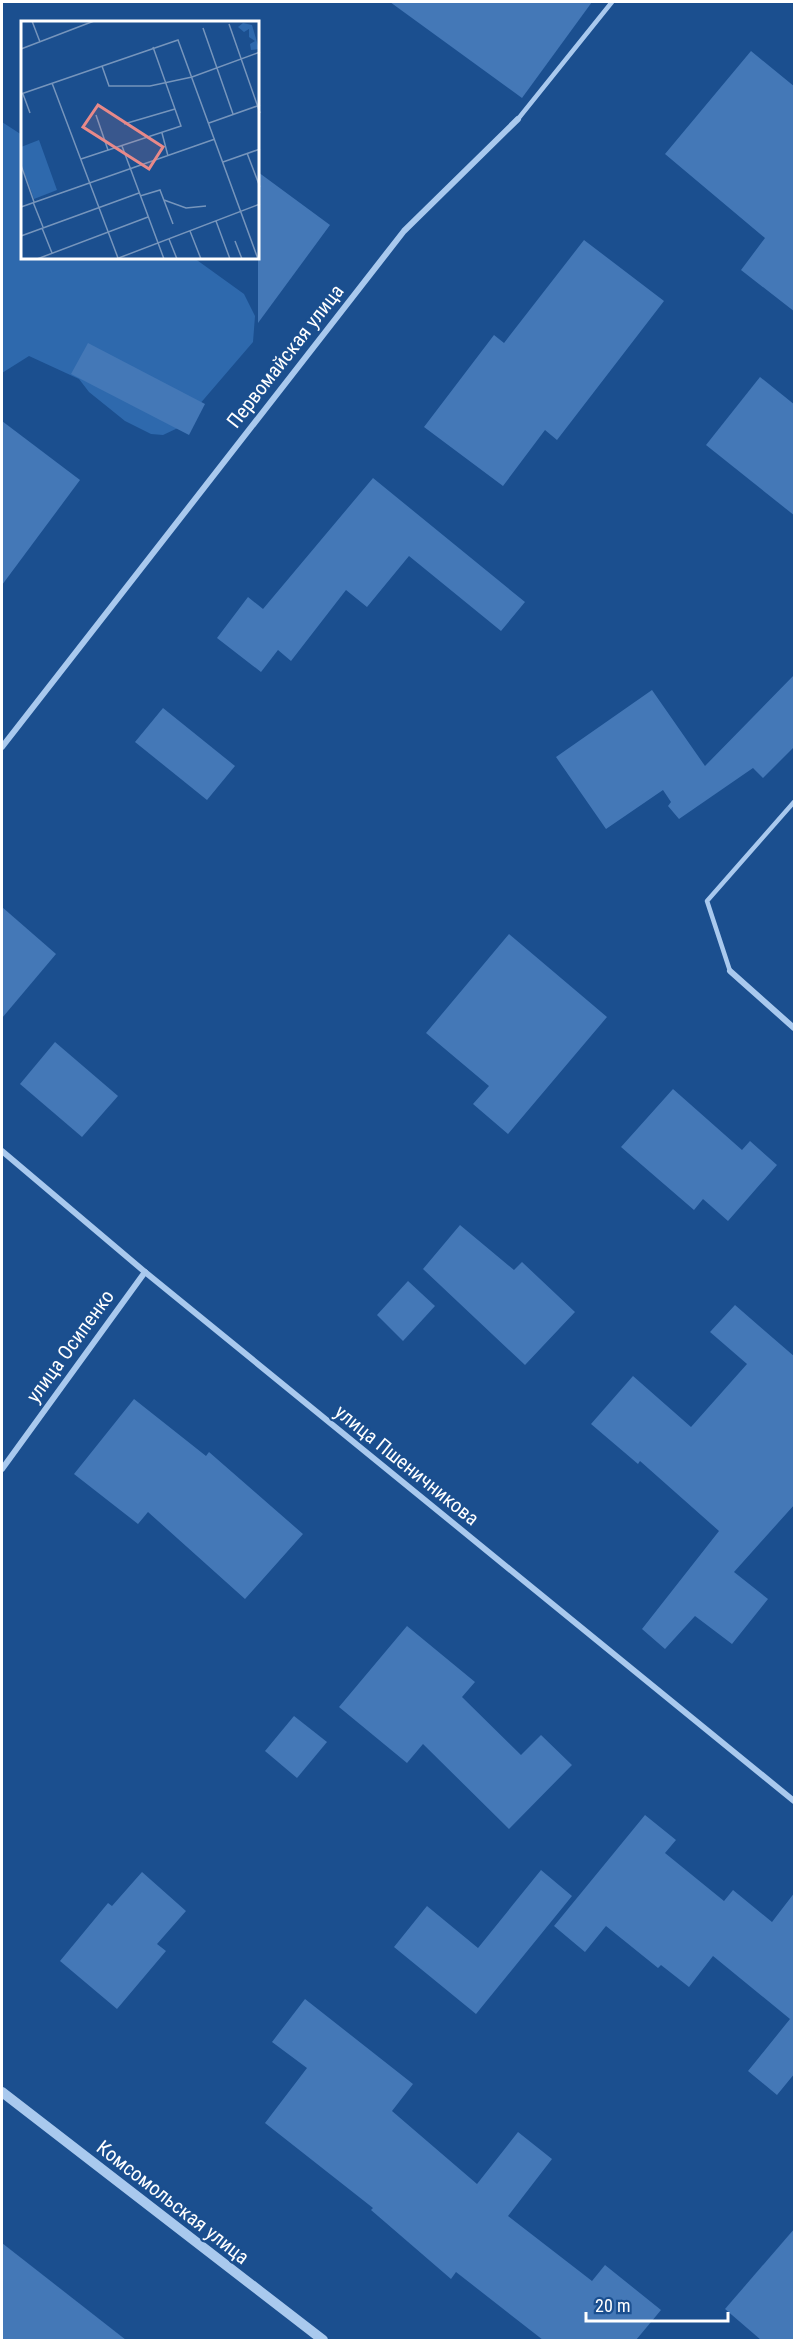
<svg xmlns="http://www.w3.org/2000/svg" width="796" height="2342" viewBox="0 0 796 2342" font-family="'Roboto Condensed',sans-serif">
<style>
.green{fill:#2e69ad}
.building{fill:#4478b7}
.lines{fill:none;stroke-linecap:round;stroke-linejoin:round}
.service{stroke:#a9c9ee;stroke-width:4.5}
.minor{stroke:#a9c9ee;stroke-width:6}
.tertiary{stroke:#a9c9ee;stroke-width:10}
.labels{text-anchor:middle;stroke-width:4.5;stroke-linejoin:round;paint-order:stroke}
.street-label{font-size:20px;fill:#fff;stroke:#1b4f8f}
.inset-road{fill:none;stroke:#7695bc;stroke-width:1.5}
.view{fill:#e88989;fill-opacity:0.15;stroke:#e88989;stroke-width:3}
.inset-edge{fill:none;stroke:#fff;stroke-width:3}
</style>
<rect width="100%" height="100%" fill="#1b4f8f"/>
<path class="green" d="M 2,122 L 22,135 L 22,258 L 194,258 L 244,294 L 255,316 L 253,342 L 180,427 L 163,435 L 151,434 L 125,421 L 89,392 L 79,379 L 29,356 L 2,373 Z"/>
<g class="building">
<path d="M 390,2 L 592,2 L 522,98 Z"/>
<path d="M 751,51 L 795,87 L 795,312 L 741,270 L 765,238 L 665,154 Z"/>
<path d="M 258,172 L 330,225 L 258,323 Z"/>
<path d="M 584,240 L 664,301 L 557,440 L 545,430 L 503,486 L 424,427 L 494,335 L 504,343 Z"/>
<path d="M 88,343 L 205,404 L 189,435 L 71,374 Z"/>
<path d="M 760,377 L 795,405 L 795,516 L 706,445 Z"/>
<path d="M 2,421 L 80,480 L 2,585 Z"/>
<path d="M 373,478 L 525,602 L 501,631 L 409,556 L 367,607 L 346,590 L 291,661 L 278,650 L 261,672 L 217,638 L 248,597 L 263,609 Z"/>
<path d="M 795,674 L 795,746 L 763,778 L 753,768 L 679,819 L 668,806 L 671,802 L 663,790 L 606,829 L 556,757 L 652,690 L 705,766 Z"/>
<path d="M 163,708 L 235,766 L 207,800 L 135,742 Z"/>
<path d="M 2,907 L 56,954 L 2,1018 Z"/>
<path d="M 509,934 L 607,1017 L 508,1134 L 473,1104 L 489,1086 L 426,1033 Z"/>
<path d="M 55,1042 L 118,1096 L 82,1137 L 20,1084 Z"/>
<path d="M 673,1089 L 742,1150 L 750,1141 L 777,1165 L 728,1221 L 703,1199 L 694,1210 L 621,1147 Z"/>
<path d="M 460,1225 L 514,1270 L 522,1262 L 575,1312 L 525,1365 L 423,1269 Z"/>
<path d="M 408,1281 L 435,1306 L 403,1341 L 377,1315 Z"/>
<path d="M 735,1305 L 795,1357 L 795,1504 L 734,1572 L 768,1599 L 732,1644 L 695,1616 L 665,1649 L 642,1629 L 719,1531 L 640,1461 L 638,1464 L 591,1424 L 633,1376 L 691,1427 L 747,1364 L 710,1332 Z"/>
<path d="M 134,1399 L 206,1456 L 209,1452 L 303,1534 L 245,1599 L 148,1512 L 138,1524 L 74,1474 Z"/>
<path d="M 407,1626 L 475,1682 L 462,1697 L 521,1755 L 541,1735 L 572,1765 L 509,1829 L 423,1744 L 407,1763 L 339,1707 Z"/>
<path d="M 294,1716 L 327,1742 L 297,1778 L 265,1751 Z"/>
<path d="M 645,1815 L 676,1840 L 665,1853 L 724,1901 L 733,1890 L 772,1922 L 795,1892 L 795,2073 L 777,2095 L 748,2071 L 790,2019 L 713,1956 L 689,1987 L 661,1965 L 658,1968 L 606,1926 L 585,1952 L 554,1926 Z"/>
<path d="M 541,1870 L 572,1896 L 476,2014 L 394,1947 L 427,1906 L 478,1948 Z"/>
<path d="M 142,1872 L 186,1911 L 157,1944 L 166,1951 L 117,2009 L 60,1961 L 108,1903 L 112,1906 Z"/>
<path d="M 305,1999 L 413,2084 L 392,2111 L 477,2184 L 518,2132 L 552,2159 L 508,2216 L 592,2281 L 605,2265 L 661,2310 L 636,2340 L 543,2340 L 456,2272 L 451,2279 L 371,2210 L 373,2208 L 265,2123 L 307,2068 L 272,2042 Z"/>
<path d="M 795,2228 L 795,2340 L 761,2340 L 725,2309 Z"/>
<path d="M 2,2243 L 126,2340 L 2,2340 Z"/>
</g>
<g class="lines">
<g class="service">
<path d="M 518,119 L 612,2"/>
<path d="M 730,971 L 707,901 L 794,802"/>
</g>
<g class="minor">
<path d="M 2,747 L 404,231 L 518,119"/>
<path d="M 730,971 L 794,1028"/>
<path d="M 2,1151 L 145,1272 L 794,1801"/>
<path d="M 2,1469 L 145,1272"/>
</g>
<path class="tertiary" d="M 2,2092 L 323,2340"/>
</g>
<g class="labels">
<g class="street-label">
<text transform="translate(285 356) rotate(-52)" y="7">Первомайская улица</text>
<text transform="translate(70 1346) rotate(-54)" y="7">улица Осипенко</text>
<text transform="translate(407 1465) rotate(39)" y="7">улица Пшеничникова</text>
<text transform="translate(173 2202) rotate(38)" y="7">Комсомольская улица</text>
</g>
</g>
<g transform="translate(21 21)">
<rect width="238" height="238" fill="#1b4f8f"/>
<path d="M 222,2 L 231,4 L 238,28 L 230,29 L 229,23 L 234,20 L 228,16 L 228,8 L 223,11 L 217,6 ZM 18,119 L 36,169 L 13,178 L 0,142 L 0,126 Z" fill="#2e69ad"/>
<path class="inset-road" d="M 11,0 L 19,21M 208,3 L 239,92M 182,7 L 212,93M 0,28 L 73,0M 81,45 L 88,65 L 129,65 L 171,56 L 239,31M 31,62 L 97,237M 0,73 L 157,19 L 237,238M 2,73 L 9,92M 75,94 L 87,129M 188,102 L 239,84M 103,103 L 154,88M 141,112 L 147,135M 101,125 L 143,238M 226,132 L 239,166M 60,138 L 160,105 L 132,26M 202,141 L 239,128M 0,144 L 13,181M 119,175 L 139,169 L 152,203M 143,179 L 165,187 L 185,185M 12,181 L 22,206M 0,186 L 194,118M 195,200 L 209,238M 21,207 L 31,232M 169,210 L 180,238M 0,215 L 118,172M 148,218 L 156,238M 214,220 L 221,238M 16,238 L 127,196M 95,238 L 239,183"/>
<path class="view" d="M 77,84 L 142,126 L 128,148 L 62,106 Z"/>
<rect width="238" height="238" class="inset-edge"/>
</g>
<rect width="796" height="2342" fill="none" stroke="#ffffff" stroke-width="6"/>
<path d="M586 2312v9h142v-9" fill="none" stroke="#ffffff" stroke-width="3"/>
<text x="595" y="2312" font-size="18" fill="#ffffff" stroke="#1b4f8f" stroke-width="4.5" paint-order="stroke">20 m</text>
</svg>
